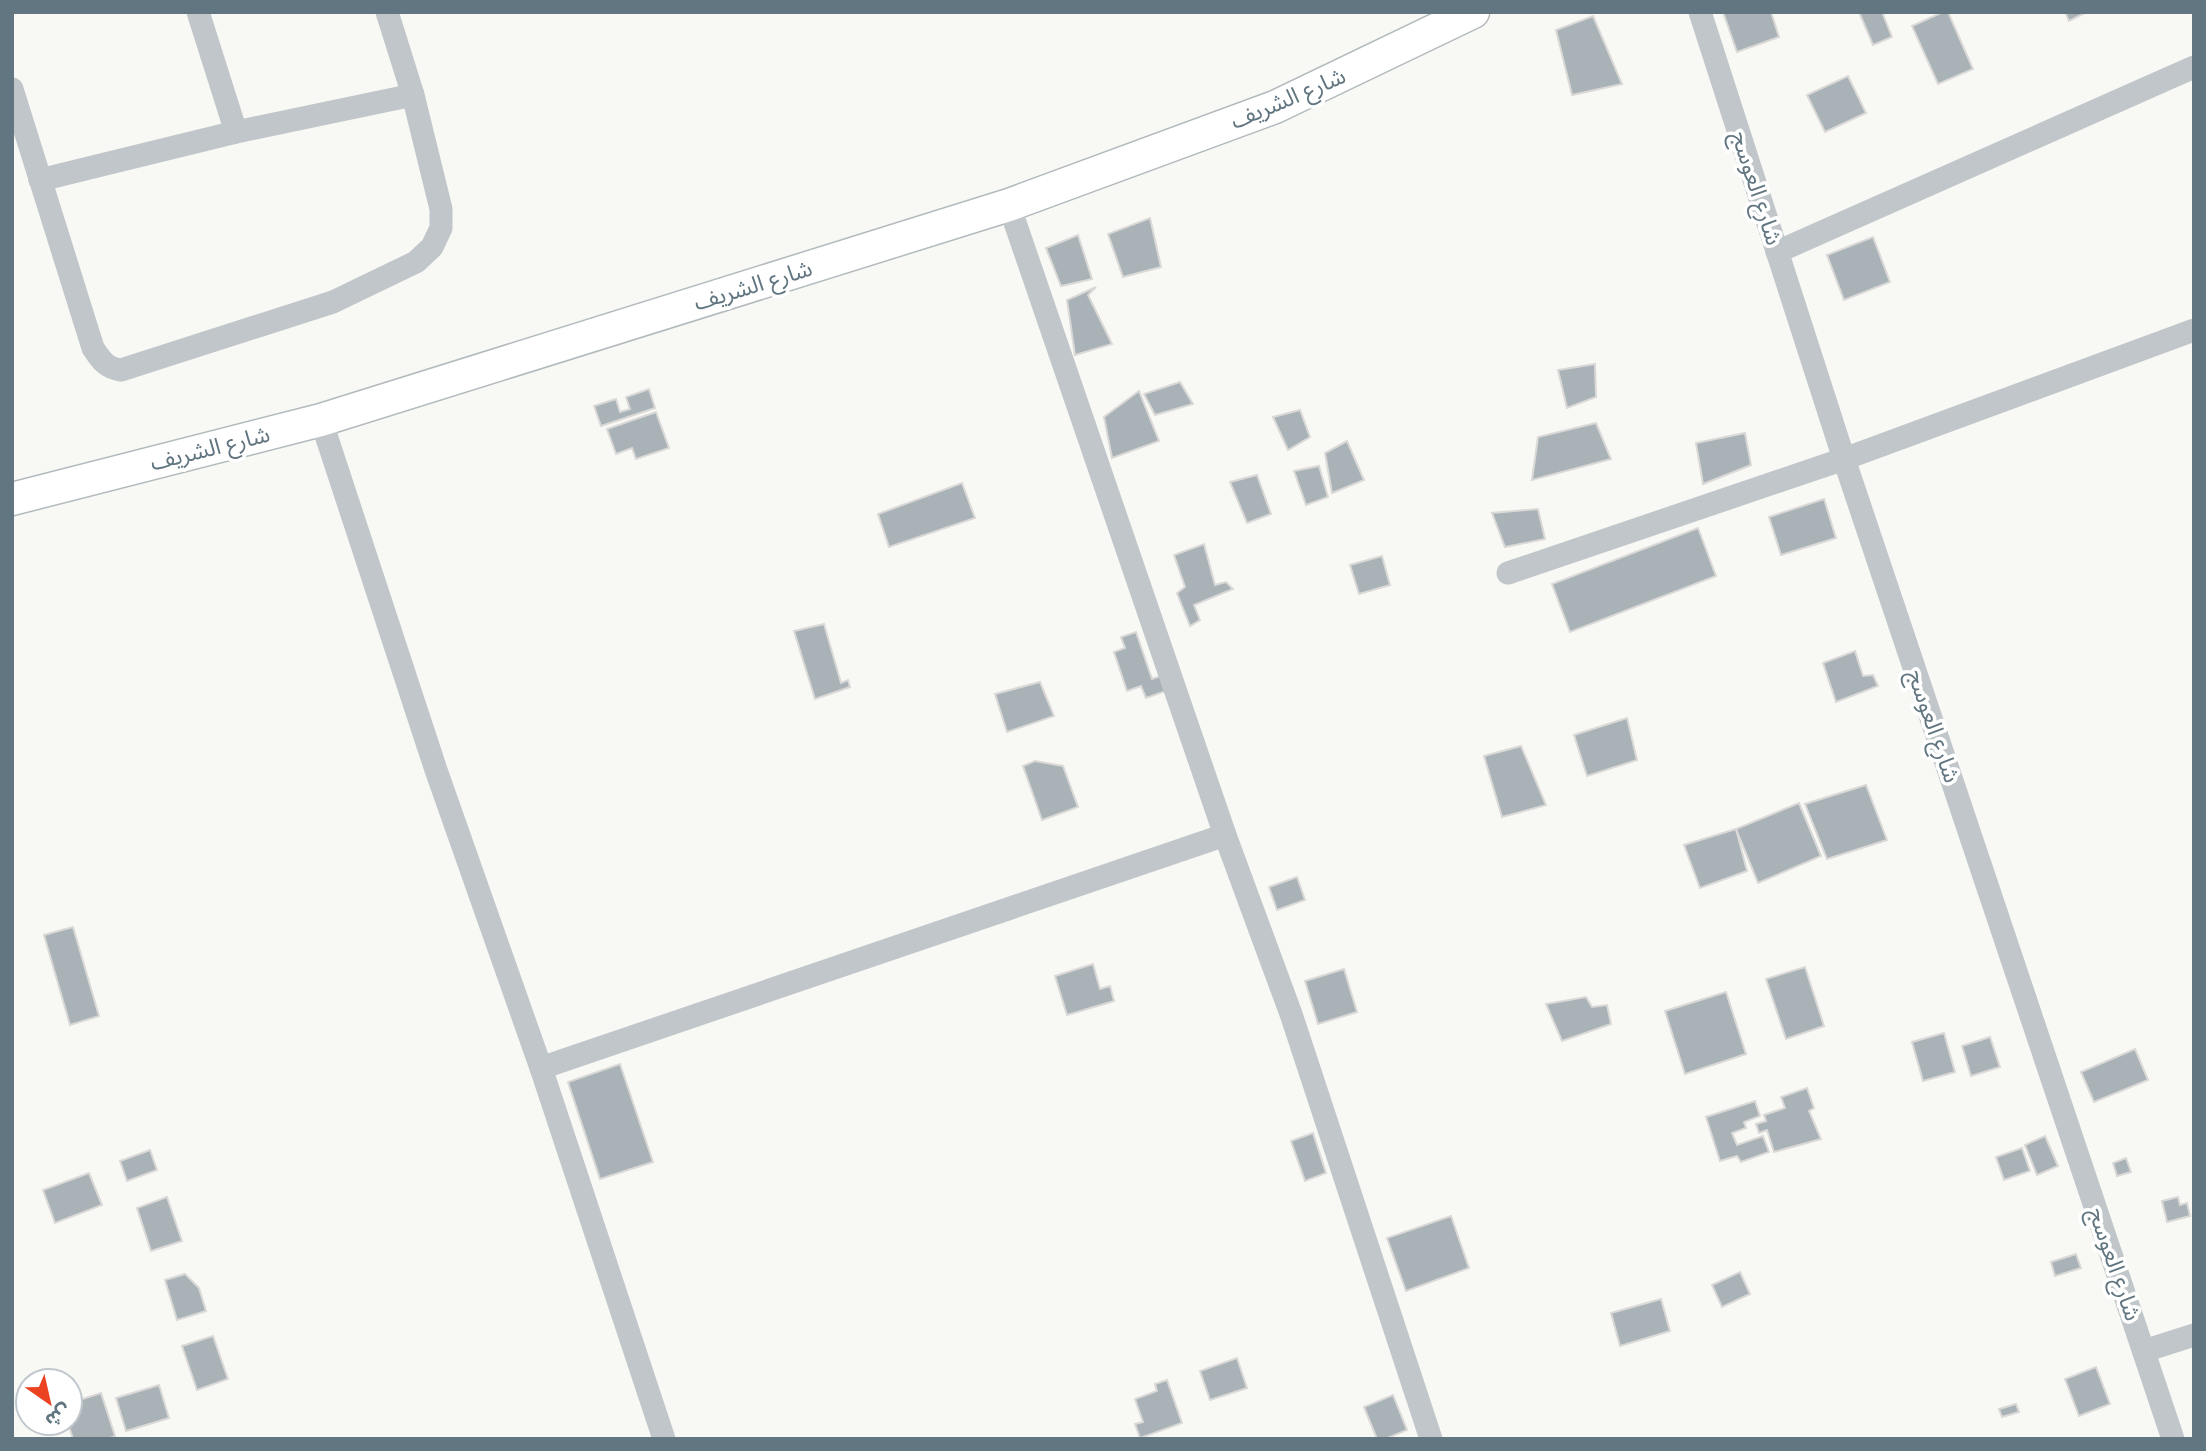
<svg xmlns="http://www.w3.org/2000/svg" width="2206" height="1451" viewBox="0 0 2206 1451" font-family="'Space Grotesk','Noto Sans Arabic',sans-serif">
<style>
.building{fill:#a8b2b7;stroke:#dad9d7;stroke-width:2}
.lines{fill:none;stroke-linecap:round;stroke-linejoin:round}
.secondary-casing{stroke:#b3babe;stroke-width:35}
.street{stroke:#c0c6c9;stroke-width:23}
.secondary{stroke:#fff;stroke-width:32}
.labels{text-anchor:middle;stroke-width:7;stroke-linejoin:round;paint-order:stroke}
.street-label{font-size:23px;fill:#627681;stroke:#fff}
</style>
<rect width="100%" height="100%" fill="#f8f8f5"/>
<g class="building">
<path d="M 1723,12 L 1771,12 L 1779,37 L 1737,52 Z"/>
<path d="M 1859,12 L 1882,12 L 1892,37 L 1873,45 Z"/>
<path d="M 1943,12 L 1948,12 L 1973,69 L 1938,84 L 1912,26 Z"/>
<path d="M 2065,12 L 2087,12 L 2069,21 Z"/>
<path d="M 1593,16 L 1622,84 L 1572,95 L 1556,30 Z"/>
<path d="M 1848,76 L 1866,113 L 1825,132 L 1807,95 Z"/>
<path d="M 1150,218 L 1161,267 L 1123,277 L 1108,234 Z"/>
<path d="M 1078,235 L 1092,279 L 1061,286 L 1046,248 Z"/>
<path d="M 1873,237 L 1890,282 L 1844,300 L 1827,255 Z"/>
<path d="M 1096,287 L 1088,295 L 1112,344 L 1075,355 L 1067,300 Z"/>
<path d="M 1595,364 L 1596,397 L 1567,408 L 1558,370 Z"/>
<path d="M 1180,382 L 1193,404 L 1155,415 L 1144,394 Z"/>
<path d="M 649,389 L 655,408 L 601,426 L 594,406 L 616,399 L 620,412 L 630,409 L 626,397 Z"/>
<path d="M 1139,391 L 1159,441 L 1112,458 L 1104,417 Z"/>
<path d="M 1300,410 L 1310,437 L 1288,450 L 1273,417 Z"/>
<path d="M 656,412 L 669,448 L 636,459 L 632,448 L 616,454 L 607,429 Z"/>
<path d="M 1596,423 L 1611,459 L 1532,480 L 1538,437 Z"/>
<path d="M 1745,433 L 1751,465 L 1703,484 L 1696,443 Z"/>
<path d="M 1347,441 L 1364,480 L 1332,493 L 1325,453 Z"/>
<path d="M 1319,466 L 1328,497 L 1306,505 L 1294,471 Z"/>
<path d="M 1257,475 L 1271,514 L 1247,523 L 1230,482 Z"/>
<path d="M 962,483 L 975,518 L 889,547 L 878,514 Z"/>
<path d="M 1824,499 L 1836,538 L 1781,555 L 1769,517 Z"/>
<path d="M 1538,509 L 1545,539 L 1505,547 L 1492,513 Z"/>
<path d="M 1698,528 L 1716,576 L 1570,632 L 1552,584 Z"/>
<path d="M 1204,544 L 1215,585 L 1226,582 L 1233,589 L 1194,605 L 1200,620 L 1190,626 L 1177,593 L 1185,587 L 1174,555 Z"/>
<path d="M 1382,556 L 1390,585 L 1359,594 L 1350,565 Z"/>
<path d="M 824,624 L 841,683 L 848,680 L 850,687 L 815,699 L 794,631 Z"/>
<path d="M 1136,632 L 1152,679 L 1161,676 L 1166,691 L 1146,698 L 1141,686 L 1127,691 L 1114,652 L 1125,648 L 1121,637 Z"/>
<path d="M 1855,651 L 1863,676 L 1873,675 L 1878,686 L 1836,702 L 1823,663 Z"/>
<path d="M 1040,682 L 1054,716 L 1007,732 L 995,694 Z"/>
<path d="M 1627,718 L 1637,760 L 1587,776 L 1574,735 Z"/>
<path d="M 1521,746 L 1546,805 L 1502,817 L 1484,756 Z"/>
<path d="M 1035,761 L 1063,766 L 1078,807 L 1042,820 L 1023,766 Z"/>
<path d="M 1866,785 L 1887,840 L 1827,859 L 1805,804 Z"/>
<path d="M 1799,803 L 1821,856 L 1758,883 L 1736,829 Z"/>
<path d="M 1736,829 L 1747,871 L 1700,888 L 1684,845 Z"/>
<path d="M 1297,877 L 1305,900 L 1277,910 L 1269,887 Z"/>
<path d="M 73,927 L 99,1016 L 70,1025 L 44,935 Z"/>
<path d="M 1093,964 L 1100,989 L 1110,986 L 1114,1001 L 1067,1015 L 1055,976 Z"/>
<path d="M 1805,967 L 1824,1026 L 1786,1039 L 1766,979 Z"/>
<path d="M 1344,969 L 1357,1012 L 1318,1024 L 1305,981 Z"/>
<path d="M 1726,992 L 1746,1054 L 1685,1074 L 1665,1011 Z"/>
<path d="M 1586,997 L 1592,1007 L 1607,1005 L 1611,1024 L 1562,1041 L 1546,1004 Z"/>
<path d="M 1944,1033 L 1955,1072 L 1923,1081 L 1912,1042 Z"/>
<path d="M 1990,1037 L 2000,1067 L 1971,1076 L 1962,1046 Z"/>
<path d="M 2135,1049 L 2148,1080 L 2094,1102 L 2081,1072 Z"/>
<path d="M 620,1064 L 653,1162 L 600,1179 L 568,1082 Z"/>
<path d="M 1807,1088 L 1814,1108 L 1809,1111 L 1821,1139 L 1774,1152 L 1767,1130 L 1759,1133 L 1756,1124 L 1766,1121 L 1764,1115 L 1785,1108 L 1781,1097 Z"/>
<path d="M 1755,1101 L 1760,1116 L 1744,1122 L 1746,1128 L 1732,1133 L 1737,1145 L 1763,1136 L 1769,1152 L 1741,1162 L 1737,1156 L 1720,1161 L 1706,1117 Z"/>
<path d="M 1313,1133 L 1326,1173 L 1305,1181 L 1291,1141 Z"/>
<path d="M 2045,1136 L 2058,1166 L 2037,1175 L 2025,1145 Z"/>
<path d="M 2022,1148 L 2030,1171 L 2004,1180 L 1996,1157 Z"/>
<path d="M 150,1150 L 157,1170 L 127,1181 L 120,1161 Z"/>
<path d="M 2126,1158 L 2131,1172 L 2117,1176 L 2113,1163 Z"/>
<path d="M 89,1173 L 102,1205 L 55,1223 L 43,1190 Z"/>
<path d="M 167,1197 L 182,1241 L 151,1251 L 137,1208 Z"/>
<path d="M 2178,1197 L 2180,1205 L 2187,1203 L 2190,1216 L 2167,1222 L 2162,1201 Z"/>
<path d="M 1451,1216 L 1469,1268 L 1406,1291 L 1387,1238 Z"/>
<path d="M 2076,1254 L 2081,1268 L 2055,1276 L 2051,1262 Z"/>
<path d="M 1740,1272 L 1750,1294 L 1722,1307 L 1712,1285 Z"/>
<path d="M 185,1274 L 199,1288 L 206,1311 L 177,1320 L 165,1280 Z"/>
<path d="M 1661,1299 L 1670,1331 L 1620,1346 L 1611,1313 Z"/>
<path d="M 213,1336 L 228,1379 L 197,1390 L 182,1346 Z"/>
<path d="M 1237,1358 L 1247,1388 L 1210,1400 L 1200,1371 Z"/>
<path d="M 2096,1367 L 2110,1404 L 2079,1416 L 2065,1379 Z"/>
<path d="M 1167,1380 L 1182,1423 L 1140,1438 L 1135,1424 L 1143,1422 L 1135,1399 L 1157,1391 L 1155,1384 Z"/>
<path d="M 159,1385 L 169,1418 L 126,1431 L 116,1398 Z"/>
<path d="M 101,1393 L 115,1436 L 108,1439 L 73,1439 L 68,1423 L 70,1423 L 70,1403 Z"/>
<path d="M 1393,1395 L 1407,1430 L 1385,1439 L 1377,1439 L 1364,1407 Z"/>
<path d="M 2016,1404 L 2019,1412 L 2002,1417 L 1999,1409 Z"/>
</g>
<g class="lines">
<g class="secondary-casing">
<path id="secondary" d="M 12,499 L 321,420 L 1009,205 L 1275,107 L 1473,12"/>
</g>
<g class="street">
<path d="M 198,12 L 236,132"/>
<path d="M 1700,12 L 1844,459 L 2173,1439"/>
<path d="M 12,89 L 93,348 C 101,360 106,368 121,370 L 333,302 L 416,262 L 432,247 L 441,228 L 441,209 L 413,95 L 387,12"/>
<path d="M 40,180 L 236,132 L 413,95"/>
<path d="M 1009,205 L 1225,835 L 1291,1014 L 1431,1439"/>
<path d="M 1777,252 L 2194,67"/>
<path d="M 321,420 L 436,770 L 541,1068 L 664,1439"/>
<path d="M 1508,573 L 1844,459 L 2194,330"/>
<path d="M 541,1068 L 1225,835"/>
<path d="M 2144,1351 L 2194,1335"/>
</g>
<use href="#secondary" class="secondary"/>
</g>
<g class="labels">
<g class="street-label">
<text transform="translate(1288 98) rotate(-23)" y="8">شارع الشريف</text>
<text transform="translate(1757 188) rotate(72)" y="8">شارع العوسج</text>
<text transform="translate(753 285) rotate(-17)" y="8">شارع الشريف</text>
<text transform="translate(210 448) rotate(-14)" y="8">شارع الشريف</text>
<text transform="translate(1934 726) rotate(71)" y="8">شارع العوسج</text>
<text transform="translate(2115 1264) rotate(71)" y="8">شارع العوسج</text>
</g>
</g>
<rect width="2206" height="1451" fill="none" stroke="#627681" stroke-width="28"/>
<g transform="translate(49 1402) rotate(146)"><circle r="33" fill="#ffffff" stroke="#c0c8cd" stroke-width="2"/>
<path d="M0-5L12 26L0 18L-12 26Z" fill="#eb4322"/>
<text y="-10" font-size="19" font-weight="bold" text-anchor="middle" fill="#627681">ش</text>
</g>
</svg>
